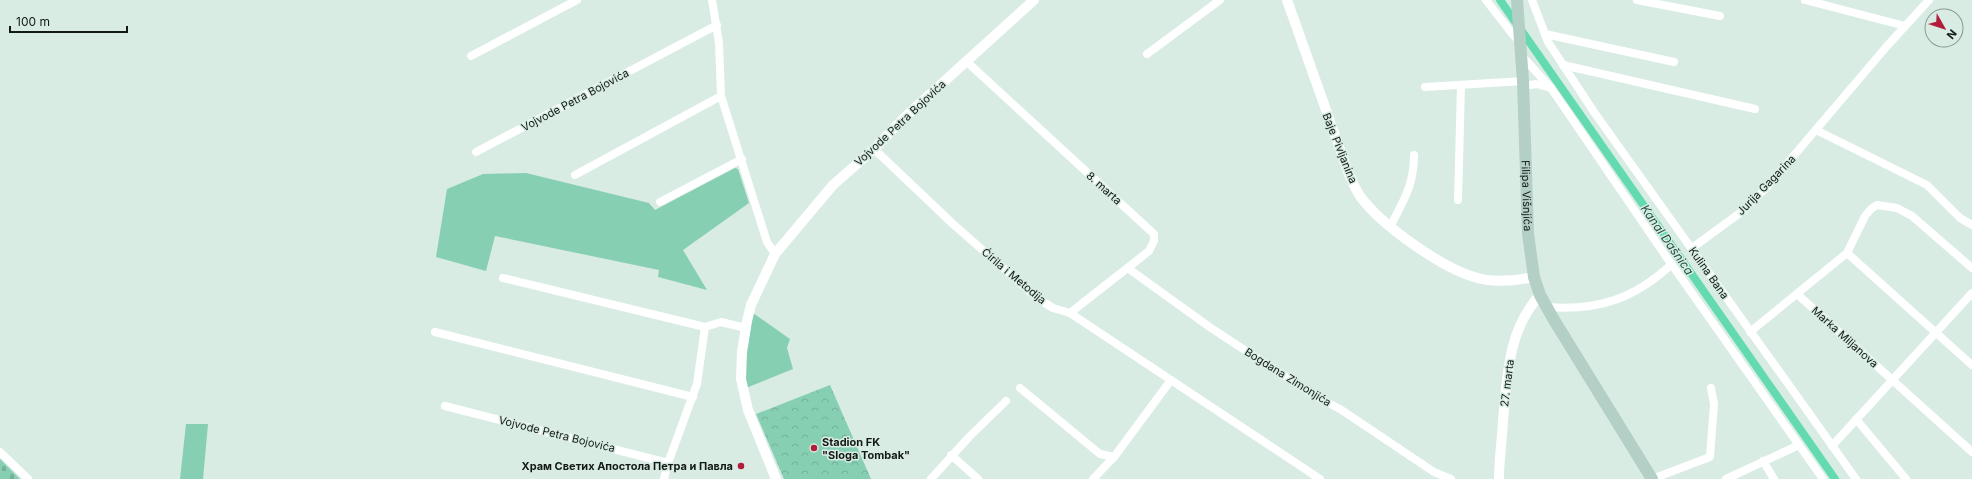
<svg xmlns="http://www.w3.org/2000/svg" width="1972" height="479" viewBox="0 0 1972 479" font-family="Inter,sans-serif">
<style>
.grass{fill:#87cfb2}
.forest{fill:url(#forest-crowns)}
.cemetery{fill:url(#cemetery-stones)}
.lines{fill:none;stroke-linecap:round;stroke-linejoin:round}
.canal{stroke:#63daaf;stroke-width:8}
.minor{stroke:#fff;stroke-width:8}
.tertiary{stroke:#fff;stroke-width:10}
.secondary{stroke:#b4cfc5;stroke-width:12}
.poi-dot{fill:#b11d3b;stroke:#d8ece3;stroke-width:1.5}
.labels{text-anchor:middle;stroke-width:3;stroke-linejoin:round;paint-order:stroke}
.street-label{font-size:11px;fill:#121916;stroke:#d8ece3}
.poi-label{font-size:11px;font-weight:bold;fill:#121916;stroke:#d8ece3;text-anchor:start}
.water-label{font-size:12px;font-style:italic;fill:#1b4d3c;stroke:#d8ece3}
</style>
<defs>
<pattern id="forest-crowns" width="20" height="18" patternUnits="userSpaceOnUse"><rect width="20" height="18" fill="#87cfb2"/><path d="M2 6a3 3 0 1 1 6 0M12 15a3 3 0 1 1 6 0" fill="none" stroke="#74b198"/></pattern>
<pattern id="cemetery-stones" width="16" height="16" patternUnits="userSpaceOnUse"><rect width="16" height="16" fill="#87cfb2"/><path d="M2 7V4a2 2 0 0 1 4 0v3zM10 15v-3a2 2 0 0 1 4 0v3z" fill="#74b198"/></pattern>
</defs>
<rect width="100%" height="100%" fill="#d8ece3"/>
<g class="grass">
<path d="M 735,168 L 738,169 L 749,203 L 683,250 L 707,290 L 658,277 L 659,270 L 495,236 L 486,271 L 436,257 L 447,189 L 483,174 L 526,173 L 649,203 L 655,210 Z"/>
<path d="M 753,313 L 790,339 L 787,348 L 793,369 L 746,388 L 746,356 Z"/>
<path d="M 186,424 L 208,424 L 203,479 L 180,479 Z"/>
</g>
<path class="forest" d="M 830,385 L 871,479 L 784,479 L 756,414 Z"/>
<path class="cemetery" d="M 0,459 L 20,479 L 0,479 Z"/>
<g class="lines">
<path class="canal" d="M 1500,0 L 1835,479"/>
<g class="minor">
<path d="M 712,0 L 719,43 L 721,96 L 767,242 L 775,254"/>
<path d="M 1486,0 L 1514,36 L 1521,42"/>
<path d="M 1532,0 L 1548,42 L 1594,112 L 1856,479"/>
<path d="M 1637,0 L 1720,16"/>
<path d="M 1805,0 L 1905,26"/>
<path d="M 1545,34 L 1674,62"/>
<path d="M 1147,54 L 1220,0"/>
<path d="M 471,56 L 577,0"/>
<path d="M 1522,56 L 1551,88 L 1536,84 L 1524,86"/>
<path d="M 966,61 L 1154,234 L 1154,241 L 1149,251 L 1070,313"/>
<path d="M 1563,65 L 1755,109"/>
<path d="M 1425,87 L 1523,81"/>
<path d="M 1551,88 L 1665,255 L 1823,479"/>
<path d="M 1816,130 L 1927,185 L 1960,218 L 1972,225"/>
<path d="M 874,149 L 953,224 L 1037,298 L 1053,308 L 1070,313 L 1320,479"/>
<path d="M 476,152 L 717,25"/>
<path d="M 575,175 L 721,96"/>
<path d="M 1458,200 L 1461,86"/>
<path d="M 660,202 L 742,159"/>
<path d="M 1390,227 C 1403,201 1414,186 1414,155"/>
<path d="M 1692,248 L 1744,210 L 1768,186 L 1887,46 L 1929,0"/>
<path d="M 1847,253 L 1972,365"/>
<path d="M 1129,269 L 1211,328 L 1315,396 L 1340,409 L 1434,472 L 1451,479"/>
<path d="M 503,278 L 705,327"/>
<path d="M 1797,294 L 1972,452"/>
<path d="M 1547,307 C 1598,311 1634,299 1672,264"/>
<path d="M 435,332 L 693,397"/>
<path d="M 1750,332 L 1847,253 L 1865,216 L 1871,209 L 1877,205 L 1897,208 L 1912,216 L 1972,268"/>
<path d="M 1020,388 L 1100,454 L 1114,457"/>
<path d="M 445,406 L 668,463"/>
<path d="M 1856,419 L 1906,479"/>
<path d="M 1832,446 L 1972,293"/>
<path d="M 0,452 L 28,479"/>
<path d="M 951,455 L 978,479"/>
<path d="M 1763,461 L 1774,479"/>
<path d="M 664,479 L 668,463 L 697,384 L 705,327 L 721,322 L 746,328"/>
<path d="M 931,479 L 969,437 L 1006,401"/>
<path d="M 1093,479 L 1114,457 L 1171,380"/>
<path d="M 1652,479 L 1710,457 L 1714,404 L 1711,388"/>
<path d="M 1726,479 L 1799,445"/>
</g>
<g class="tertiary">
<path d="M 1287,0 L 1348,172 C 1352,180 1355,189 1360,196 C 1380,224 1438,265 1471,276 C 1490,283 1515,281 1534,277"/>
<path d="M 776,479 L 748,410 L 741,379 L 742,352 L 747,321 L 751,305 L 775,254 L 833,185 L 874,149 L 906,116 L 1034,0"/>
<path d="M 1499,479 C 1499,460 1502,440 1503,421 C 1507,377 1508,329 1540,295"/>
</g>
<path class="secondary" id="s1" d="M 1517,0 L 1523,81 L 1528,234 L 1534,277 L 1540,295 L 1554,320 L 1652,479"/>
</g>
<g class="poi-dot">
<circle cx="814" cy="448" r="4"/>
<circle cx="741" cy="466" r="4"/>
</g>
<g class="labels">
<g class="street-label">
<text transform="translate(575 100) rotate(-28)" y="4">Vojvode Petra Bojovića</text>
<text transform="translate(900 123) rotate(-43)" y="4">Vojvode Petra Bojovića</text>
<text transform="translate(1340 148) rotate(68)" y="4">Baje Pivljanina</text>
<text transform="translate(1766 185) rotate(-46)" y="4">Jurija Gagarina</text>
<text transform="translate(1104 188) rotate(42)" y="4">8. marta</text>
<text dy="4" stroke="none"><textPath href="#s1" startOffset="196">Filipa Višnjića</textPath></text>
<text transform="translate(1709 273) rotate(55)" y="4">Kulina Bana</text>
<text transform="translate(1014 276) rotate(40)" y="4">Ćirila i Metodija</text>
<text transform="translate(1845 337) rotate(42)" y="4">Marka Miljanova</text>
<text transform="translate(1288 377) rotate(32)" y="4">Bogdana Zimonjića</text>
<text transform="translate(1507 383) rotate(-83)" y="4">27. marta</text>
<text transform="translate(557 434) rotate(14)" y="4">Vojvode Petra Bojovića</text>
</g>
<g class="poi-label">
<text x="822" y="446">Stadion FK<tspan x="822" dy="13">"Sloga Tombak"</tspan></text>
<text x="733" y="470" text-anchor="end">Храм Светих Апостола Петра и Павла</text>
</g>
<g class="water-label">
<text transform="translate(1667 240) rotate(55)" y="4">Kanal Dašnica</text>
</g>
</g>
<g transform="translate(1944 28) rotate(129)"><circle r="19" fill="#d8ece3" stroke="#899891"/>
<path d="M0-3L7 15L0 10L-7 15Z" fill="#b11d3b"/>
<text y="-6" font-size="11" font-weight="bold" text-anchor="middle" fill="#121916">N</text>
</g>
<path d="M10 26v6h117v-6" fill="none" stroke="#121916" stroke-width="2"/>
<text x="16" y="26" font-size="12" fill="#121916" stroke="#d8ece3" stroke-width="3" paint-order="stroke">100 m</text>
</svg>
